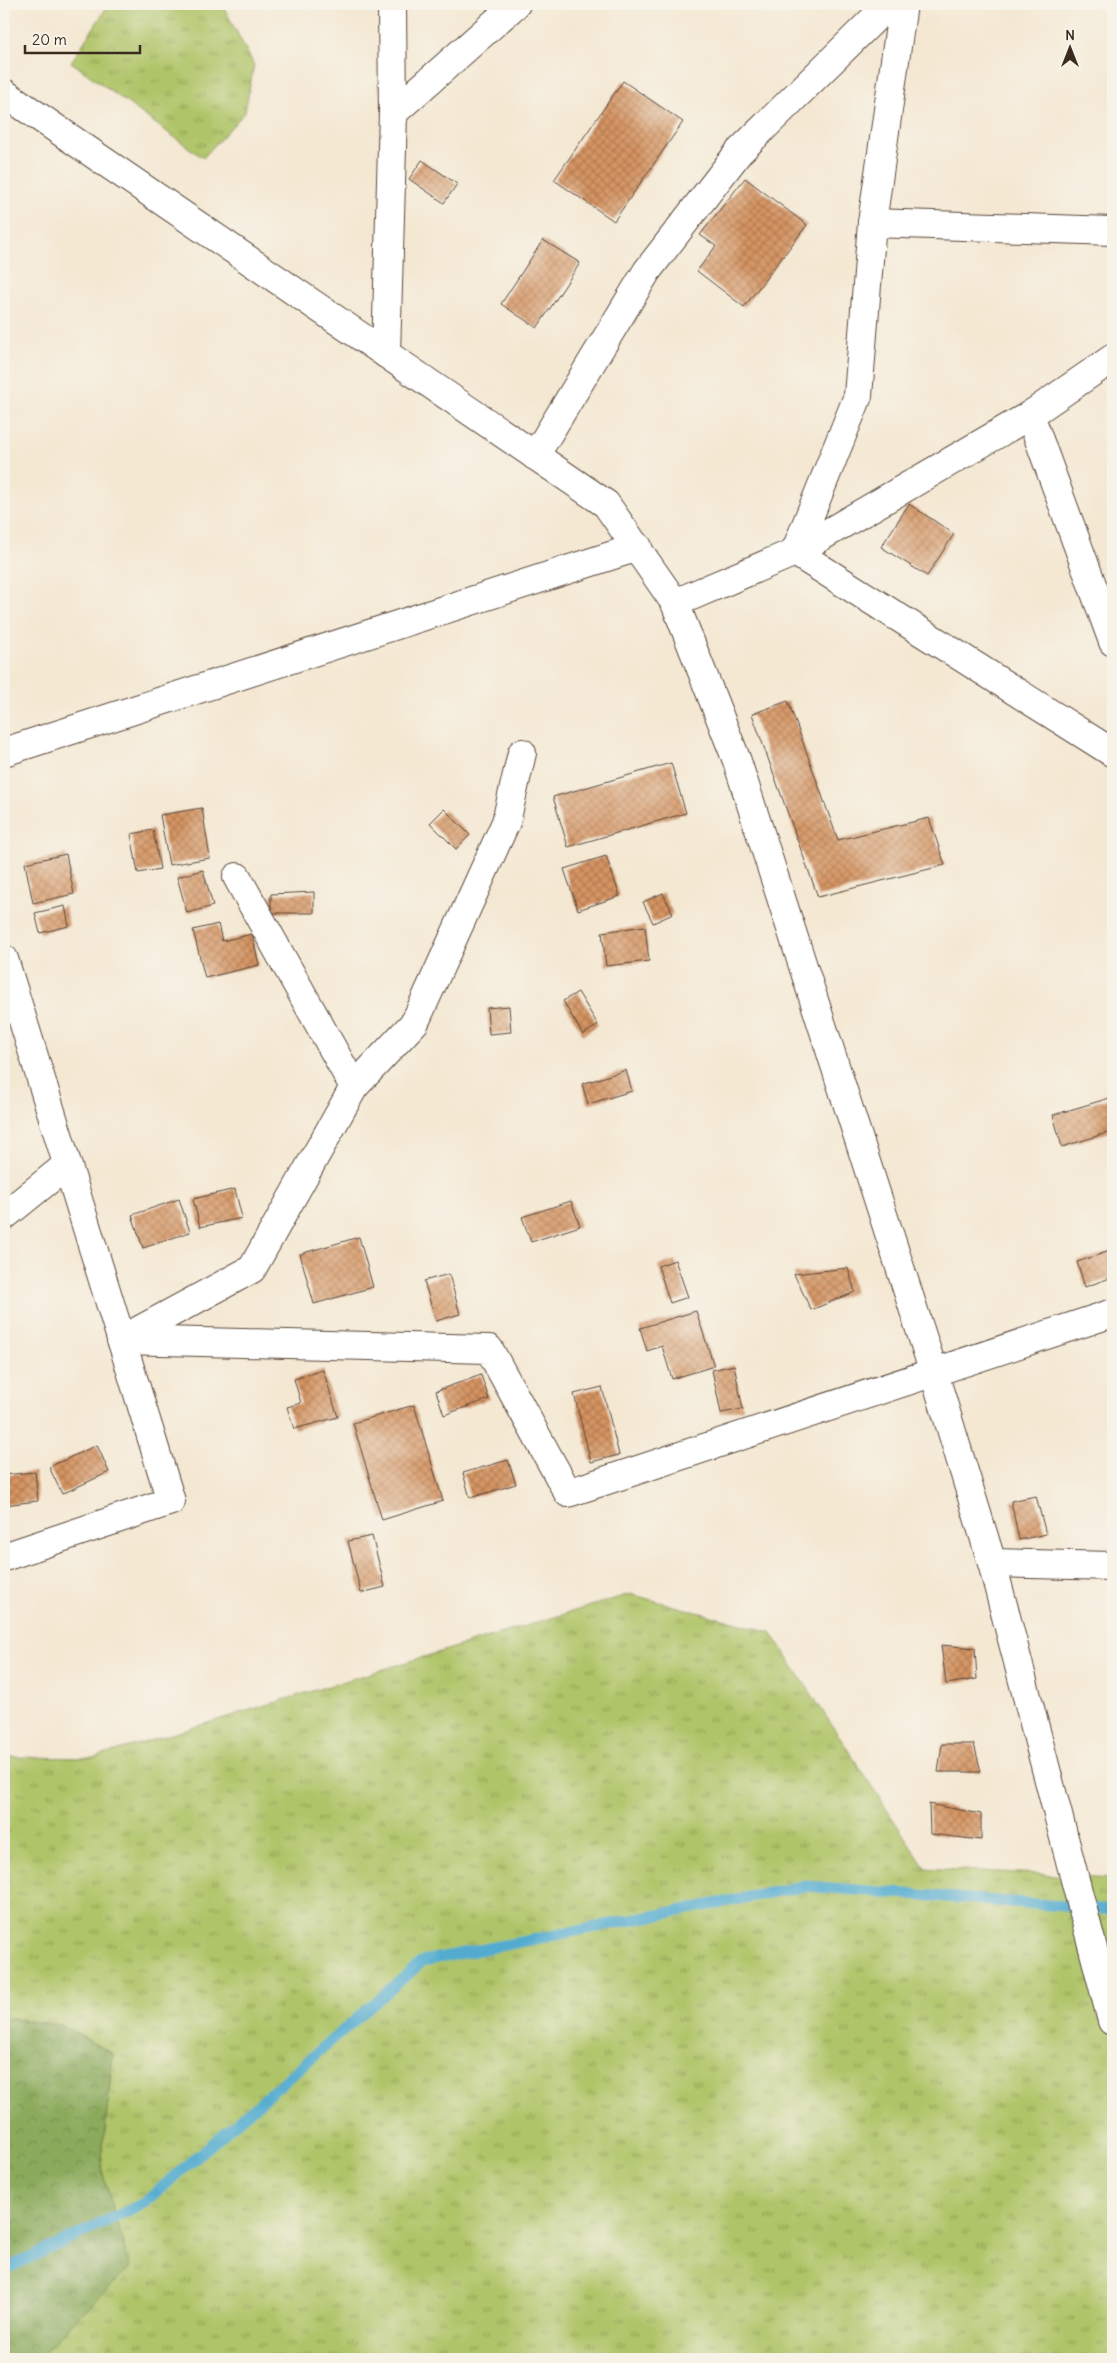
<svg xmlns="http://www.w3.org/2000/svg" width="1117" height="2363" viewBox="0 0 1117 2363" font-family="Delius,sans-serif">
<defs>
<pattern id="grass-tufts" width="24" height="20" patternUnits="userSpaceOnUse" patternTransform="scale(1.25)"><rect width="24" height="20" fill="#afc468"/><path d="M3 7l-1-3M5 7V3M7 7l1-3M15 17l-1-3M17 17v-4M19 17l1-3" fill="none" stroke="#909f55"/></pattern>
<pattern id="forest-crowns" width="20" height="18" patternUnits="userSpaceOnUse" patternTransform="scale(1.25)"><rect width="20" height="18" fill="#8baa5c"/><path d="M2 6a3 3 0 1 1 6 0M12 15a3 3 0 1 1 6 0" fill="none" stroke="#738b4b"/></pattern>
<pattern id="building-cross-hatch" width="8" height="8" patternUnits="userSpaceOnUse" patternTransform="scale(1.25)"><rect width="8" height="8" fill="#d69462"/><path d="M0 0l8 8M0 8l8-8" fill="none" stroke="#af7950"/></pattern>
</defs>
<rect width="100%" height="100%" fill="#f7f3e8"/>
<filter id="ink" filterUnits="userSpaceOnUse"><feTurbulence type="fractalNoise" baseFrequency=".02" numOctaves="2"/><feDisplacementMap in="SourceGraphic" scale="10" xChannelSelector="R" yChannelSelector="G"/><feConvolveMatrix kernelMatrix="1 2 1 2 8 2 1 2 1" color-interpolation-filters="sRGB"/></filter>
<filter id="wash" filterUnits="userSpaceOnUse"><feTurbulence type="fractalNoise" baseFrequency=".0096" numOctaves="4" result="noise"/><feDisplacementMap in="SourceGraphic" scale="20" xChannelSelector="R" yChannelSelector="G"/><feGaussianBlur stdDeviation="1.12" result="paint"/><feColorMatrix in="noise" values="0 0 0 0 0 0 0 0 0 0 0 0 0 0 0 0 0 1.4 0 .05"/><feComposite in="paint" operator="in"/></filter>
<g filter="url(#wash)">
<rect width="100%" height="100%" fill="#f4e8d3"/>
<!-- grass -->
<g fill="url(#grass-tufts)" stroke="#757743">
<path d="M 107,4 L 222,4 L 254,65 L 245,112 L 203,158 L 71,62 L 107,7 Z"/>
<path d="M 630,1594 L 771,1632 L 925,1868 L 1113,1878 L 1113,2359 L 38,2359 L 79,2316 L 130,2268 L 101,2167 L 113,2054 L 61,2025 L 4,2018 L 4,1757 L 93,1758 Z"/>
</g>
<!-- forest -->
<path fill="url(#forest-crowns)" stroke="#636a3d" d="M 4,2018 L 61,2025 L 113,2054 L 101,2167 L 130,2268 L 79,2316 L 38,2359 L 4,2359 Z"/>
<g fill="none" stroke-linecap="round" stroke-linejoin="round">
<!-- stream -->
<path stroke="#53acd0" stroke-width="11" d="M 4,2270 L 144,2203 L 423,1961 L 805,1886 L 1113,1910"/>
</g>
<g id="blocks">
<!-- building -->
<g fill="url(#building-cross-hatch)">
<path d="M 623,81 L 683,122 L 614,221 L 554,180 Z"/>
<path d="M 422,160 L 457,184 L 444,203 L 409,179 Z"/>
<path d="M 745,178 L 807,225 L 744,307 L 697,271 L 716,246 L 700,235 Z"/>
<path d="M 543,240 L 580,263 L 537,328 L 501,304 Z"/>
<path d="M 909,504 L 954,534 L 927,576 L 881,547 Z"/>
<path d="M 788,701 L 838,840 L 929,818 L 945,865 L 818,897 L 752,714 Z"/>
<path d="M 671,763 L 686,813 L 568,847 L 553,797 Z"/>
<path d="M 202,808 L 210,858 L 169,865 L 160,815 Z"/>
<path d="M 444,809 L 470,835 L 456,849 L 430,823 Z"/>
<path d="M 153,830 L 160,869 L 138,873 L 131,834 Z"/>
<path d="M 66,854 L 74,894 L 33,903 L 25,863 Z"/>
<path d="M 606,856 L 620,896 L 578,910 L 564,869 Z"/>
<path d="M 203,870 L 213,906 L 187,913 L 177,877 Z"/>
<path d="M 314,892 L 314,913 L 271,913 L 271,894 Z"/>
<path d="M 663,893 L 673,914 L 653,923 L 643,902 Z"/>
<path d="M 65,906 L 69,926 L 40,933 L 35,913 Z"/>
<path d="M 218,924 L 222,941 L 252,934 L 259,965 L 205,978 L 193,930 Z"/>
<path d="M 645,926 L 649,961 L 606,966 L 602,932 Z"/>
<path d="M 578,992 L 598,1025 L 583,1035 L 563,1001 Z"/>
<path d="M 509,1006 L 511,1032 L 489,1034 L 487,1008 Z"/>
<path d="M 626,1070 L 632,1091 L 588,1104 L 582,1084 Z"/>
<path d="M 1113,1097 L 1113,1131 L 1062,1147 L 1053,1115 Z"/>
<path d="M 235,1189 L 242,1218 L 200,1227 L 193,1199 Z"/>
<path d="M 179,1199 L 190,1232 L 143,1248 L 132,1215 Z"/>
<path d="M 571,1201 L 580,1226 L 531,1242 L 522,1217 Z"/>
<path d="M 359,1237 L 373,1287 L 314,1304 L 300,1254 Z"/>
<path d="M 1113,1250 L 1113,1277 L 1085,1287 L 1077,1262 Z"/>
<path d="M 675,1260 L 688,1297 L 670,1303 L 658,1266 Z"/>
<path d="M 848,1268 L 855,1292 L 811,1310 L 794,1274 Z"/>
<path d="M 449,1274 L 460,1314 L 436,1321 L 424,1281 Z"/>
<path d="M 696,1311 L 714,1366 L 672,1379 L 662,1346 L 647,1351 L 640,1328 Z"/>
<path d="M 734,1365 L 743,1409 L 721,1413 L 712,1370 Z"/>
<path d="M 323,1370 L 338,1417 L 294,1429 L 287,1407 L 301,1403 L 294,1379 Z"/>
<path d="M 481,1375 L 489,1399 L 444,1415 L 436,1391 Z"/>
<path d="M 602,1387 L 619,1455 L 591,1462 L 574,1394 Z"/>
<path d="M 414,1405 L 443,1501 L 382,1520 L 353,1423 Z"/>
<path d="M 97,1445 L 109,1472 L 62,1494 L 49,1467 Z"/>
<path d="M 508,1460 L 516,1484 L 470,1498 L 463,1473 Z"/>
<path d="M 35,1472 L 38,1501 L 4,1505 L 4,1475 Z"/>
<path d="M 1036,1496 L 1046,1534 L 1019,1540 L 1011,1501 Z"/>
<path d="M 372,1536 L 385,1587 L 361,1593 L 348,1541 Z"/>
<path d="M 941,1645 L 975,1648 L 977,1679 L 946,1684 Z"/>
<path d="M 942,1744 L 974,1744 L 981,1772 L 938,1772 Z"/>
<path d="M 929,1804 L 981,1814 L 981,1840 L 930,1834 Z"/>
</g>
</g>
</g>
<g filter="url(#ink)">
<use href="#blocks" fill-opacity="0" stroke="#574639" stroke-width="1"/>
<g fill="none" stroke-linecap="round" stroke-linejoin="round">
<defs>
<g id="minor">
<path d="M 903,4 L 872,223 L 858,396 L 795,552 L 1113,753"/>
<path d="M 4,93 L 606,504 L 675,603 L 737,761 L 934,1373 L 992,1563 L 1112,2021"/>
<path d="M 393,113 L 516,4"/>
<path d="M 872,223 L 1113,231"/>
<path d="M 386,354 L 393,113 L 392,4"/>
<path d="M 1030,415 L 1113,642"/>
<path d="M 535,456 L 647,271 L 739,152 L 889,4"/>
<path d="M 675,603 L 795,552 L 1030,415 L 1113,358"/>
<path d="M 4,752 L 638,547"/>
<path d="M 237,877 L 354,1087"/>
<path d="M 4,959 L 171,1501 L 4,1557"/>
<path d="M 4,1216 L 67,1165"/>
<path d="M 123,1339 L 252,1269 L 354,1087 L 415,1022 L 506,822 L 522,753"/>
<path d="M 121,1340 L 489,1349 L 568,1493 L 1113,1313"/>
<path d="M 992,1563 L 1113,1566"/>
</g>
</defs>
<!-- minor casing -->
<use href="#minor" stroke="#574639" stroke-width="30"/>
<!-- minor -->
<use href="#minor" stroke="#fff" stroke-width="28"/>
</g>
</g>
<!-- margin -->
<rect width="1117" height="2363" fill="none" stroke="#f7f3e8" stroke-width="20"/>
<!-- north arrow -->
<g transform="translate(1070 48)" stroke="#f7f3e8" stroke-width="4" paint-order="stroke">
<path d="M0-4L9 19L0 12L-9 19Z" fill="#3b2a1e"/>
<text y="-8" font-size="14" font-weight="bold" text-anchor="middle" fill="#3b2a1e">N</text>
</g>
<!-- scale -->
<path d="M25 45v8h115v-8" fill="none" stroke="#3b2a1e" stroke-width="2.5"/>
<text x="32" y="45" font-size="15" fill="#3b2a1e" stroke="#f7f3e8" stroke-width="4" paint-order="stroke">20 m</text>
</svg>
